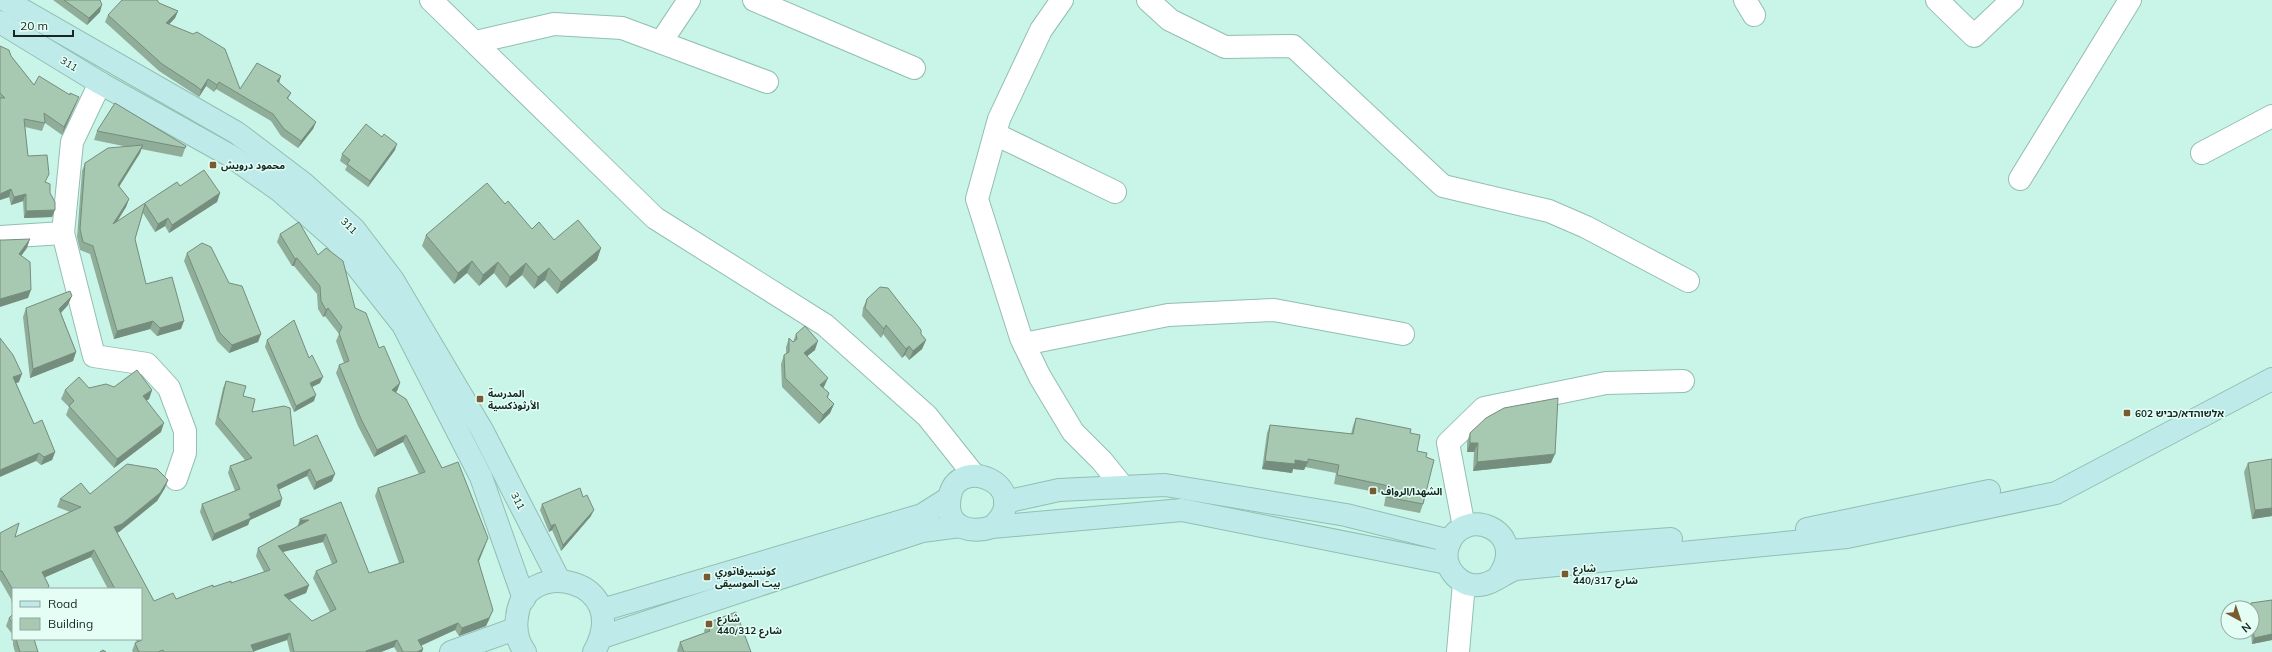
<svg xmlns="http://www.w3.org/2000/svg" width="2272" height="652" viewBox="0 0 2272 652" font-family="Mulish,'Noto Sans Arabic','Noto Sans Hebrew',sans-serif">
<rect width="100%" height="100%" fill="#c9f5e8"/>
<g fill="none" stroke-linecap="round" stroke-linejoin="round">
<defs>
<g id="street">
<path d="M 431,0 L 655,218 L 825,325 L 927,416 L 974,475"/>
<path d="M 754,0 L 914,68"/>
<path d="M 1062,0 L 1041,30 L 999,119 L 977,199 L 1021,338 L 1040,377 L 1073,432 L 1102,461 L 1123,487"/>
<path d="M 1148,0 L 1170,20 L 1225,47 L 1293,46 L 1443,186 L 1549,211 L 1586,227 L 1688,281"/>
<path d="M 1745,0 L 1754,15"/>
<path d="M 1937,0 L 1974,36 L 2012,0"/>
<path d="M 476,42 L 554,24 L 622,28 L 767,82"/>
<path d="M 661,42 L 689,0"/>
<path d="M 995,134 L 1115,192"/>
<path d="M 2202,153 L 2272,116"/>
<path d="M 2020,179 L 2130,0"/>
<path d="M 63,233 L 94,356 L 147,364 L 169,388 L 185,431 L 185,453 L 176,479"/>
<path d="M 0,237 L 63,233 L 72,142 L 100,83"/>
<path d="M 1024,344 L 1168,315 L 1274,310 L 1403,334"/>
<path d="M 1464,527 L 1448,443 L 1484,408 L 1606,383 L 1683,381"/>
<path d="M 1458,652 L 1464,583"/>
</g>
<g id="secondary">
<path d="M 5,0 L 237,133 L 303,183 L 354,229 L 393,280 L 482,430 L 559,580"/>
<path d="M 0,22 L 100,83 L 229,155 L 280,191 L 336,240 L 403,325 L 481,477 L 524,599"/>
<path d="M 1005,502 L 1059,490 L 1165,485 L 1346,515 L 1450,541"/>
<path d="M 992,527 C 1039,485 949,448 949,505 C 949,530 973,533 992,527 L 1182,510 L 1447,563"/>
<path d="M 1807,529 L 1989,491"/>
<path d="M 1508,551 L 1671,539"/>
<path d="M 1499,576 C 1530,530 1462,503 1448,546 C 1441,568 1462,591 1485,584 C 1494,582 1505,573 1515,569 L 1847,537 L 2056,493 L 2272,379"/>
<path d="M 602,610 L 922,515 L 949,498"/>
<path d="M 602,637 L 922,531 L 960,526"/>
<path d="M 451,652 L 515,629"/>
<path d="M 525,652 C 517,641 515,630 517,617 C 523,555 635,578 594,652"/>
</g>
</defs>
<!-- street casing -->
<use href="#street" stroke="#93beb2" stroke-width="24"/>
<!-- secondary casing -->
<use href="#secondary" stroke="#93beb2" stroke-width="24"/>
<!-- street -->
<use href="#street" stroke="#fff" stroke-width="22"/>
<!-- secondary -->
<use href="#secondary" stroke="#bfeaea" stroke-width="22"/>
</g>
<!-- wall -->
<g fill="#90ad99" fill-rule="evenodd">
<path d="M 53,0 L 100,0 L 100,12 L 87,25 Z"/>
<path d="M 159,3 L 178,11 L 175,18 L 169,24 L 240,89 L 279,83 L 291,93 L 288,99 L 316,122 L 313,129 L 298,148 L 281,136 L 271,121 L 216,89 L 214,92 L 206,86 L 199,97 L 159,71 L 105,22 L 108,15 Z"/>
<path d="M 0,46 L 11,56 L 34,85 L 76,104 L 62,135 L 45,123 L 42,131 L 25,127 L 28,156 L 46,182 L 52,217 L 24,218 L 23,201 L 11,205 L 9,197 L 0,200 Z"/>
<path d="M 97,131 L 186,146 L 182,157 L 141,149 L 140,153 L 119,187 L 129,199 L 126,207 L 117,222 L 177,182 L 180,186 L 220,193 L 217,202 L 169,233 L 165,226 L 155,232 L 143,213 L 135,239 L 146,284 L 181,329 L 157,336 L 150,329 L 114,339 L 90,254 L 80,250 L 77,237 L 82,171 L 85,163 L 128,147 L 94,140 Z"/>
<path d="M 382,137 L 395,150 L 368,187 L 345,170 L 347,166 L 340,161 L 342,154 Z"/>
<path d="M 505,204 L 532,229 L 554,240 L 601,248 L 597,260 L 557,294 L 545,280 L 534,289 L 522,275 L 506,288 L 494,273 L 479,286 L 467,273 L 454,284 L 422,246 L 426,235 Z"/>
<path d="M 280,234 L 318,255 L 355,308 L 400,383 L 397,391 L 396,392 L 442,468 L 485,546 L 479,561 L 490,618 L 486,626 L 459,636 L 455,630 L 421,646 L 423,649 L 422,652 L 397,652 L 394,647 L 381,652 L 290,652 L 287,640 L 254,651 L 254,652 L 133,652 L 132,651 L 135,643 L 137,642 L 135,639 L 141,639 L 141,589 L 108,589 L 91,557 L 45,577 L 49,586 L 48,589 L 13,589 L 13,608 L 11,599 L 0,580 L 0,533 L 15,537 L 70,512 L 57,507 L 60,499 L 90,494 L 165,488 L 157,501 L 119,532 L 117,532 L 154,601 L 176,599 L 213,587 L 231,583 L 264,572 L 256,556 L 258,548 L 297,527 L 300,519 L 341,502 L 369,573 L 399,563 L 375,496 L 378,488 L 419,474 L 403,442 L 374,457 L 358,426 L 336,373 L 339,365 L 344,363 L 336,341 L 339,334 L 325,316 L 323,317 L 318,309 L 317,294 L 294,266 L 292,266 L 277,242 ZM 323,542 L 332,564 L 316,571 L 313,578 L 330,612 L 312,621 L 289,600 L 306,593 L 309,585 L 282,552 Z"/>
<path d="M 187,253 L 229,283 L 261,334 L 258,342 L 229,353 L 217,341 L 184,261 Z"/>
<path d="M 867,299 L 921,334 L 926,340 L 922,349 L 909,360 L 905,355 L 902,358 L 883,334 L 881,338 L 862,316 L 863,308 Z"/>
<path d="M 68,305 L 61,313 L 76,352 L 73,361 L 30,378 L 23,317 L 26,308 Z"/>
<path d="M 796,334 L 815,350 L 807,356 L 824,387 L 823,388 L 829,393 L 828,398 L 834,404 L 830,413 L 819,424 L 782,387 L 781,364 L 784,355 L 786,354 L 786,347 L 789,338 L 793,342 Z"/>
<path d="M 0,338 L 19,382 L 16,383 L 34,424 L 55,452 L 52,460 L 41,465 L 36,461 Z"/>
<path d="M 267,340 L 309,358 L 320,383 L 312,387 L 314,401 L 294,412 L 265,347 Z"/>
<path d="M 226,381 L 243,396 L 252,412 L 294,446 L 332,481 L 314,490 L 307,476 L 279,489 L 280,506 L 250,520 L 248,525 L 212,541 L 200,512 L 202,504 L 235,491 L 228,473 L 230,466 L 245,460 L 215,424 L 223,388 Z"/>
<path d="M 114,387 L 152,390 L 149,399 L 146,401 L 161,432 L 114,468 L 66,415 L 69,407 L 61,399 L 65,390 L 89,388 Z"/>
<path d="M 1356,418 L 1410,433 L 1417,451 L 1426,457 L 1423,504 L 1420,513 L 1384,506 L 1386,494 L 1334,484 L 1336,473 L 1305,467 L 1304,470 L 1293,469 L 1292,473 L 1262,469 L 1267,433 L 1270,425 L 1351,434 L 1353,426 Z"/>
<path d="M 1470,433 L 1551,463 L 1473,471 L 1474,452 L 1467,452 L 1467,442 Z"/>
<path d="M 2248,463 L 2272,516 L 2252,519 L 2244,472 Z"/>
<path d="M 542,504 L 591,516 L 561,551 L 552,530 L 549,532 L 540,510 Z"/>
<path d="M 2272,600 L 2272,640 L 2252,644 L 2251,632 L 2252,632 L 2252,608 L 2249,608 L 2251,603 Z"/>
<path d="M 13,614 L 13,639 L 37,639 L 34,640 L 38,652 L 15,652 L 13,645 L 13,635 L 6,626 L 9,618 Z"/>
<path d="M 707,623 L 751,652 L 678,652 L 677,651 L 680,642 L 705,633 L 704,631 Z"/>
</g>
<!-- shaded-wall -->
<g fill="#758d7d">
<path d="M 102,5 L 100,12 L 87,25 L 89,18 Z"/>
<path d="M 178,11 L 175,18 L 164,30 L 166,23 Z"/>
<path d="M 281,76 L 279,83 L 277,81 Z"/>
<path d="M 208,79 L 206,86 L 199,97 L 201,90 Z"/>
<path d="M 219,82 L 216,89 L 214,92 L 217,85 Z"/>
<path d="M 79,97 L 76,104 L 62,135 L 64,127 Z"/>
<path d="M 316,122 L 313,129 L 298,148 L 301,141 Z"/>
<path d="M 397,144 L 395,150 L 368,187 L 370,181 Z"/>
<path d="M 143,145 L 140,153 L 115,193 L 118,185 Z"/>
<path d="M 11,189 L 9,197 L 0,200 L 0,194 Z"/>
<path d="M 220,193 L 217,202 L 169,233 L 172,225 Z"/>
<path d="M 26,194 L 23,201 L 11,205 L 14,197 Z"/>
<path d="M 129,199 L 126,207 L 110,232 L 113,224 Z"/>
<path d="M 55,210 L 52,217 L 24,218 L 26,211 Z"/>
<path d="M 168,218 L 165,226 L 155,232 L 158,224 Z"/>
<path d="M 30,239 L 27,248 L 16,263 L 19,254 Z"/>
<path d="M 601,248 L 597,260 L 557,294 L 561,282 Z"/>
<path d="M 297,258 L 294,266 L 292,266 L 295,259 Z"/>
<path d="M 472,261 L 467,273 L 454,284 L 458,273 Z"/>
<path d="M 498,262 L 494,273 L 479,286 L 483,275 Z"/>
<path d="M 526,263 L 522,275 L 506,288 L 510,277 Z"/>
<path d="M 549,268 L 545,280 L 534,289 L 538,277 Z"/>
<path d="M 31,290 L 28,298 L 0,307 L 0,299 Z"/>
<path d="M 72,296 L 68,305 L 56,318 L 59,309 Z"/>
<path d="M 328,308 L 325,316 L 323,317 L 326,310 Z"/>
<path d="M 153,321 L 150,329 L 114,339 L 117,331 Z"/>
<path d="M 184,321 L 181,329 L 157,336 L 160,328 Z"/>
<path d="M 886,325 L 883,334 L 881,338 L 884,329 Z"/>
<path d="M 261,334 L 258,342 L 229,353 L 232,345 Z"/>
<path d="M 926,340 L 922,349 L 909,360 L 913,351 Z"/>
<path d="M 818,341 L 815,350 L 800,362 L 804,353 Z"/>
<path d="M 909,346 L 905,355 L 902,358 L 906,349 Z"/>
<path d="M 76,352 L 73,361 L 30,378 L 33,369 Z"/>
<path d="M 22,374 L 19,382 L 10,385 L 13,377 Z"/>
<path d="M 323,377 L 320,383 L 308,389 L 310,383 Z"/>
<path d="M 828,378 L 824,387 L 817,394 L 820,385 Z"/>
<path d="M 400,383 L 397,391 L 389,397 L 392,390 Z"/>
<path d="M 152,390 L 149,399 L 140,405 L 143,396 Z"/>
<path d="M 316,395 L 314,401 L 294,412 L 296,406 Z"/>
<path d="M 834,404 L 830,413 L 819,424 L 823,415 Z"/>
<path d="M 164,423 L 161,432 L 114,468 L 117,459 Z"/>
<path d="M 406,435 L 403,442 L 374,457 L 377,450 Z"/>
<path d="M 1470,443 L 1478,443 L 1474,452 L 1467,452 Z"/>
<path d="M 55,452 L 52,460 L 41,465 L 44,457 Z"/>
<path d="M 39,453 L 36,461 L 0,477 L 0,470 Z"/>
<path d="M 1555,454 L 1551,463 L 1473,471 L 1477,462 Z"/>
<path d="M 1295,460 L 1308,462 L 1304,470 L 1293,469 L 1292,473 L 1262,469 L 1265,461 Z"/>
<path d="M 310,469 L 307,476 L 274,492 L 277,485 Z"/>
<path d="M 335,474 L 332,481 L 314,490 L 316,482 Z"/>
<path d="M 168,480 L 165,488 L 157,501 L 119,532 L 112,535 L 114,527 Z"/>
<path d="M 282,499 L 280,506 L 250,520 L 248,525 L 212,541 L 214,534 L 249,514 Z"/>
<path d="M 2272,508 L 2272,516 L 2252,519 L 2255,510 Z"/>
<path d="M 594,510 L 591,516 L 561,551 L 563,545 Z"/>
<path d="M 300,520 L 309,520 L 298,528 Z"/>
<path d="M 555,524 L 552,530 L 549,532 L 551,526 Z"/>
<path d="M 326,534 L 323,542 L 275,554 L 278,546 Z"/>
<path d="M 488,538 L 485,546 L 476,568 L 478,560 Z"/>
<path d="M 94,550 L 91,557 L 39,580 L 42,572 Z"/>
<path d="M 309,585 L 306,593 L 281,603 L 284,595 Z"/>
<path d="M 493,610 L 486,626 L 459,636 L 462,628 Z"/>
<path d="M 458,623 L 455,630 L 415,648 L 418,640 Z"/>
<path d="M 290,633 L 287,640 L 252,652 L 251,645 Z"/>
<path d="M 2272,634 L 2272,640 L 2252,644 L 2254,638 Z"/>
<path d="M 397,640 L 394,647 L 381,652 L 365,652 L 366,651 Z"/>
<path d="M 423,649 L 422,652 L 417,652 Z"/>
</g>
<!-- building -->
<g fill="#a7c9b2" stroke="#758d7d" fill-rule="evenodd">
<path d="M 64,0 L 100,0 L 102,5 L 89,18 Z"/>
<path d="M 122,0 L 157,0 L 159,3 L 178,11 L 166,23 L 193,34 L 197,32 L 225,49 L 240,89 L 257,63 L 281,76 L 277,81 L 291,93 L 287,98 L 316,122 L 301,141 L 284,129 L 273,114 L 219,82 L 217,85 L 208,79 L 201,90 L 196,86 L 162,64 L 108,15 Z"/>
<path d="M 0,46 L 9,50 L 11,56 L 34,85 L 39,76 L 70,95 L 70,93 L 79,97 L 64,127 L 44,113 L 45,123 L 24,119 L 28,156 L 47,155 L 49,174 L 45,182 L 50,184 L 50,193 L 55,202 L 55,210 L 26,211 L 26,194 L 14,197 L 11,189 L 0,194 L 0,98 L 5,98 L 0,93 Z"/>
<path d="M 115,103 L 186,146 L 185,148 L 97,131 Z"/>
<path d="M 366,124 L 382,137 L 384,134 L 397,144 L 370,181 L 347,164 L 350,160 L 342,154 Z"/>
<path d="M 143,145 L 118,185 L 129,199 L 113,224 L 177,182 L 180,186 L 204,170 L 220,193 L 172,225 L 168,218 L 158,224 L 145,204 L 135,239 L 146,284 L 172,277 L 184,321 L 160,328 L 153,321 L 117,331 L 93,246 L 83,242 L 80,229 L 85,163 L 108,148 Z"/>
<path d="M 487,183 L 505,204 L 508,201 L 532,229 L 539,222 L 554,240 L 578,220 L 601,248 L 561,282 L 549,268 L 538,277 L 526,263 L 510,277 L 498,262 L 483,275 L 472,261 L 458,273 L 426,235 Z"/>
<path d="M 299,222 L 318,255 L 326,248 L 343,261 L 355,308 L 366,313 L 379,348 L 384,346 L 400,383 L 392,390 L 406,399 L 442,468 L 458,462 L 488,538 L 478,560 L 493,610 L 489,618 L 462,628 L 458,623 L 418,640 L 423,649 L 417,652 L 403,652 L 397,640 L 366,651 L 366,652 L 294,652 L 290,633 L 251,645 L 254,652 L 164,652 L 163,650 L 158,652 L 139,652 L 135,643 L 142,640 L 141,638 L 141,589 L 115,589 L 94,550 L 42,572 L 49,586 L 47,589 L 13,589 L 13,590 L 2,571 L 0,571 L 0,533 L 19,523 L 15,537 L 81,507 L 60,499 L 81,483 L 90,494 L 127,464 L 157,469 L 168,480 L 160,493 L 122,524 L 114,527 L 154,601 L 173,593 L 176,599 L 213,585 L 213,587 L 231,581 L 231,583 L 270,570 L 258,548 L 309,520 L 300,520 L 300,519 L 341,502 L 369,573 L 404,562 L 378,488 L 425,472 L 406,435 L 377,450 L 361,419 L 339,365 L 349,361 L 339,333 L 342,327 L 328,308 L 326,310 L 321,301 L 320,286 L 297,258 L 295,259 L 280,234 ZM 326,534 L 337,562 L 316,571 L 336,609 L 312,621 L 284,595 L 309,585 L 278,546 Z"/>
<path d="M 30,239 L 19,254 L 30,262 L 31,290 L 0,299 L 0,240 L 4,240 Z"/>
<path d="M 202,243 L 211,247 L 229,283 L 242,286 L 261,334 L 232,345 L 220,333 L 187,253 Z"/>
<path d="M 880,287 L 888,288 L 921,330 L 921,334 L 926,340 L 913,351 L 909,346 L 906,349 L 886,325 L 884,329 L 865,308 L 867,299 Z"/>
<path d="M 70,291 L 72,296 L 59,309 L 76,352 L 33,369 L 26,308 Z"/>
<path d="M 294,320 L 309,358 L 312,355 L 323,377 L 310,383 L 316,395 L 296,406 L 267,340 Z"/>
<path d="M 805,326 L 818,341 L 804,353 L 828,378 L 820,385 L 829,393 L 827,397 L 834,404 L 823,415 L 785,378 L 784,355 L 789,352 L 789,338 L 793,342 L 797,339 L 796,334 Z"/>
<path d="M 0,338 L 13,355 L 22,374 L 13,377 L 34,424 L 42,420 L 55,452 L 44,457 L 39,453 L 0,470 Z"/>
<path d="M 137,370 L 152,390 L 143,396 L 164,423 L 117,459 L 69,406 L 74,401 L 65,390 L 79,377 L 89,388 L 106,384 L 114,387 Z"/>
<path d="M 226,381 L 246,386 L 243,396 L 255,399 L 252,412 L 284,406 L 290,408 L 294,446 L 317,435 L 335,474 L 316,482 L 310,469 L 277,485 L 282,499 L 249,514 L 251,518 L 214,534 L 202,504 L 240,489 L 230,466 L 252,458 L 218,417 Z"/>
<path d="M 1558,398 L 1555,454 L 1477,462 L 1478,443 L 1470,443 L 1470,433 L 1486,418 L 1504,408 Z"/>
<path d="M 1356,418 L 1411,429 L 1410,433 L 1420,435 L 1417,451 L 1427,453 L 1426,457 L 1434,460 L 1423,504 L 1387,497 L 1389,486 L 1337,475 L 1339,465 L 1308,459 L 1308,462 L 1295,460 L 1295,464 L 1265,461 L 1270,425 L 1353,434 Z"/>
<path d="M 2272,459 L 2272,508 L 2255,510 L 2248,463 Z"/>
<path d="M 580,488 L 583,497 L 587,495 L 594,510 L 563,545 L 555,524 L 551,526 L 542,504 Z"/>
<path d="M 2272,600 L 2272,634 L 2254,638 L 2252,608 L 2251,608 L 2251,603 Z"/>
<path d="M 736,612 L 751,652 L 684,652 L 680,642 L 710,631 L 707,623 Z"/>
<path d="M 13,614 L 13,624 L 9,618 Z"/>
<path d="M 16,639 L 34,639 L 38,652 L 20,652 Z"/>
<path d="M 103,650 L 106,652 L 100,652 Z"/>
</g>
<!-- markers -->
<g fill="#785b2e" stroke="#e4fef6" stroke-width="1.5">
<rect x="209" y="161" width="8" height="8" rx="2"/>
<rect x="476" y="395" width="8" height="8" rx="2"/>
<rect x="2123" y="409" width="8" height="8" rx="2"/>
<rect x="1369" y="487" width="8" height="8" rx="2"/>
<rect x="1561" y="570" width="8" height="8" rx="2"/>
<rect x="703" y="573" width="8" height="8" rx="2"/>
<rect x="705" y="620" width="8" height="8" rx="2"/>
</g>
<g text-anchor="middle" dominant-baseline="central" stroke-width="3" stroke-linejoin="round" paint-order="stroke">
<!-- street labels -->
<g font-size="10" fill="#162722" stroke="#e4fef6">
<text transform="translate(69 64) rotate(31)">311</text>
<text transform="translate(349 226) rotate(45)">311</text>
<text transform="translate(518 501) rotate(63)">311</text>
</g>
<!-- poi labels -->
<g font-size="10" font-weight="bold" fill="#162722" stroke="#e4fef6" text-anchor="start">
<text x="221" y="165">محمود درويش</text>
<text x="488" y="393">المدرسة<tspan x="488" dy="12">الأرثوذكسية</tspan></text>
<text x="2135" y="413">אלשוהדא/כביש 602</text>
<text x="1381" y="491">الشهدا/الرواف</text>
<text x="1573" y="568">شارع<tspan x="1573" dy="12">440/شارع 317</tspan></text>
<text x="715" y="571">كونسيرفاتوري<tspan x="715" dy="12">بيت الموسيقى</tspan></text>
<text x="717" y="618">شارع<tspan x="717" dy="12">440/شارع 312</tspan></text>
</g>
</g>
<!-- legend -->
<rect x="12" y="588" width="130" height="52" fill="#e4fef6" stroke="#92a8a1"/>
<rect x="20" y="601" width="20" height="6" fill="#bfeaea" stroke="#92a8a1"/>
<text x="48" y="608" font-size="12" fill="#162722">Road</text>
<rect x="20" y="618" width="20" height="12" fill="#a7c9b2" stroke="#92a8a1"/>
<text x="48" y="628" font-size="12" fill="#162722">Building</text>
<!-- north arrow -->
<g transform="translate(2240 620) rotate(140)"><circle r="19" fill="#e4fef6" stroke="#92a8a1"/>
<path d="M0-3L7 15L0 10L-7 15Z" fill="#785b2e"/>
<text y="-6" font-size="11" font-weight="bold" text-anchor="middle" fill="#162722">N</text>
</g>
<!-- scale -->
<path d="M14 30v6h59v-6" fill="none" stroke="#162722" stroke-width="2"/>
<text x="20" y="30" font-size="12" fill="#162722" stroke="#e4fef6" stroke-width="3" paint-order="stroke">20 m</text>
</svg>
